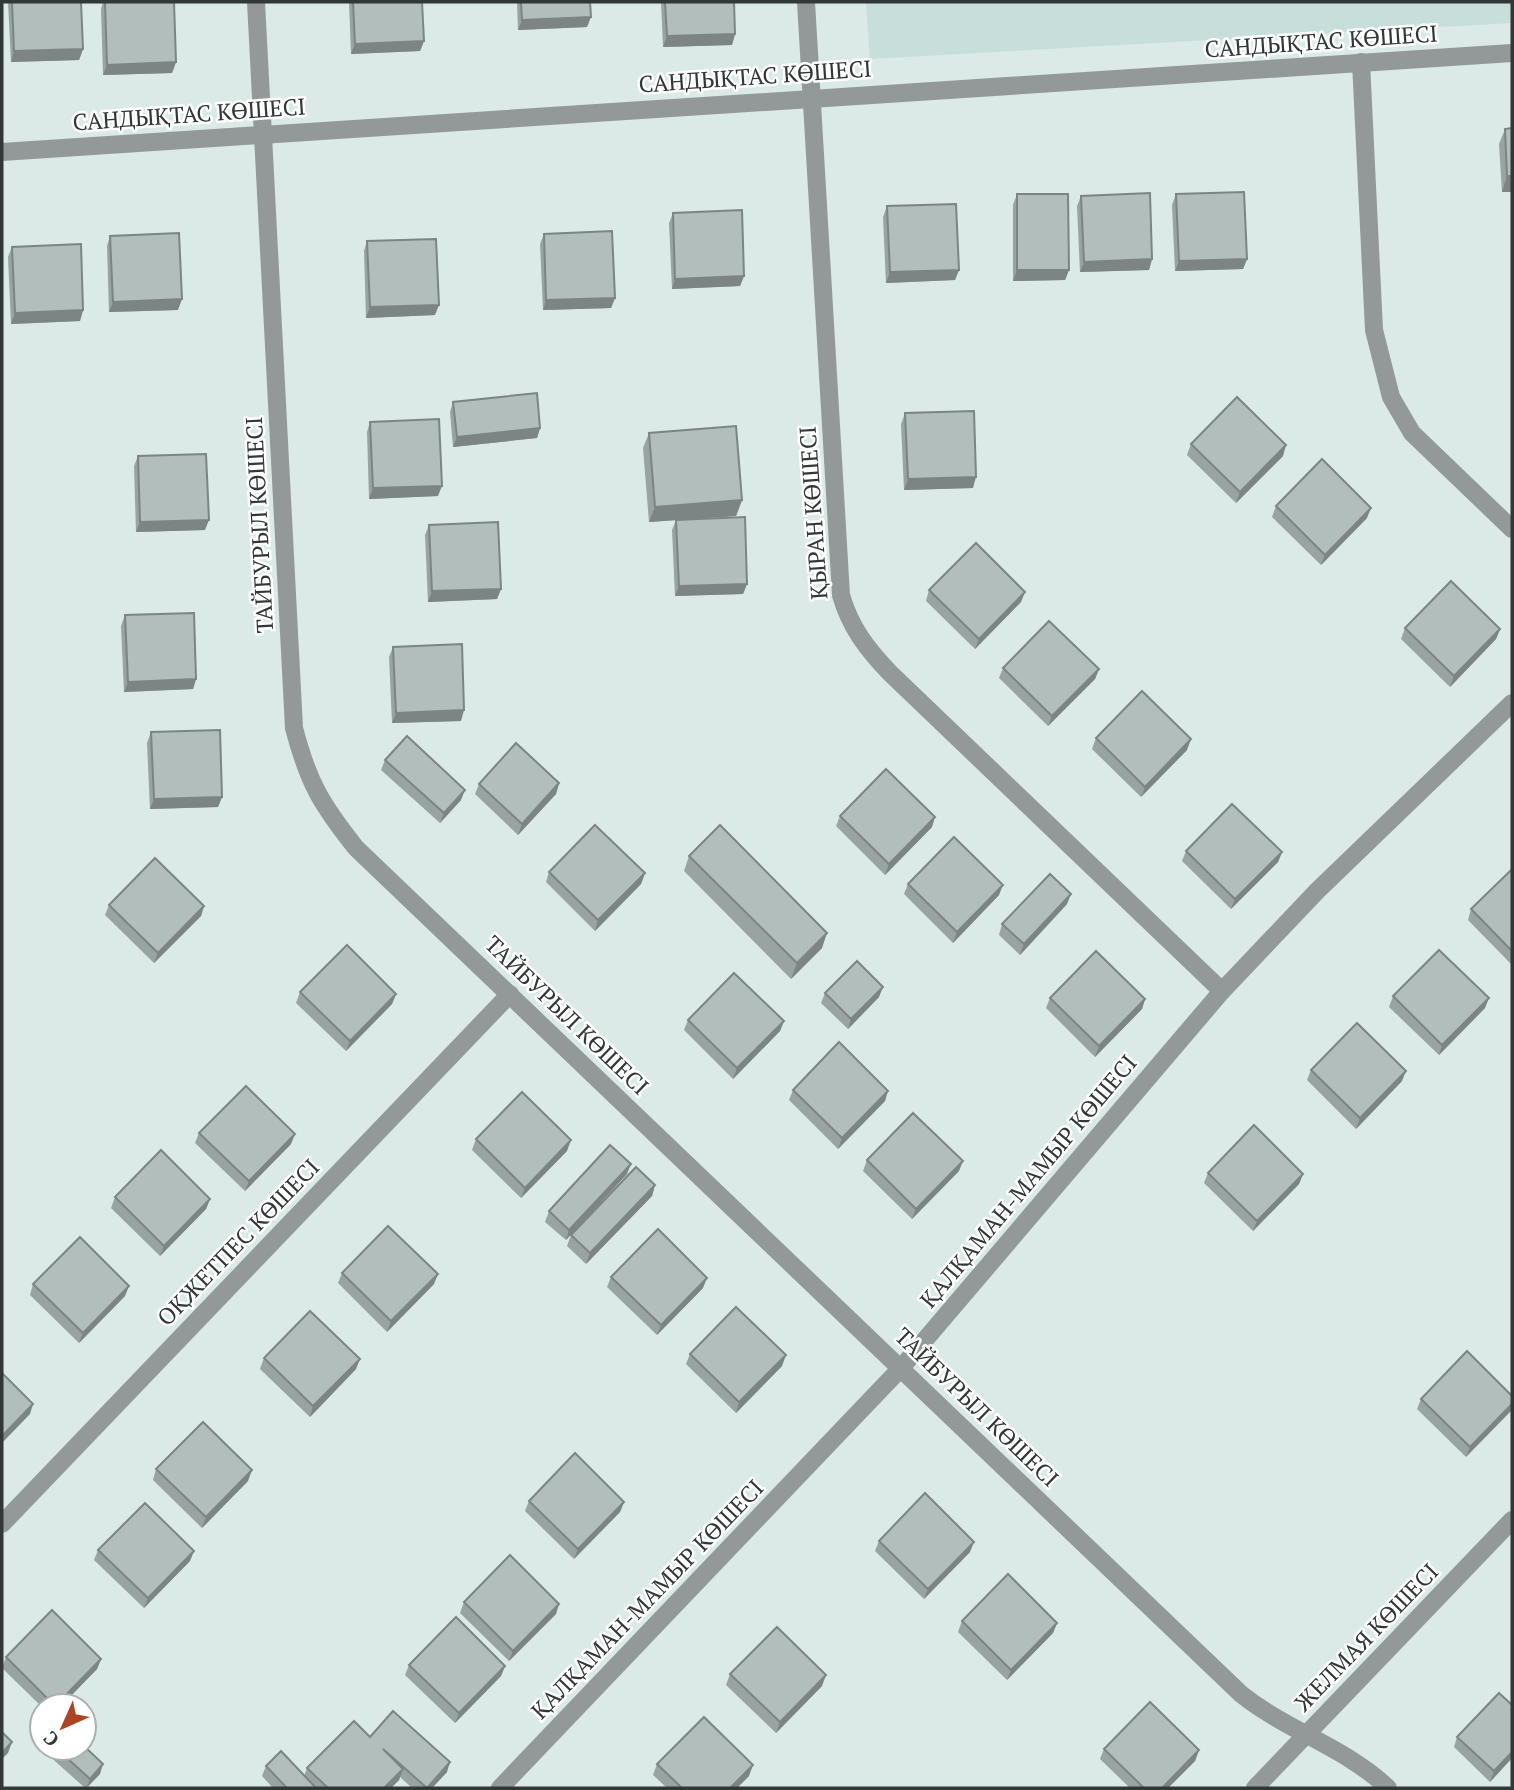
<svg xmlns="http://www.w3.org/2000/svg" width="1514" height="1790" viewBox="0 0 1514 1790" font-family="'PT Serif',serif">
<rect width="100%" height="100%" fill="#dbe9e7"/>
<!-- built -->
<path fill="#c7dedb" d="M 866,2 L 1512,2 L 1512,23 L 870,59 Z"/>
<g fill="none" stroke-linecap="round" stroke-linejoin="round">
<!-- minor -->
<g stroke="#939998" stroke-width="18">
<path d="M 256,2 L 294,728 C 308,782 321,804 356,848 L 1241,1694 C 1287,1731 1345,1747 1388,1788"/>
<path d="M 806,2 L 841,595 C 850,627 867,649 890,673 L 1222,991"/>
<path d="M 1361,62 L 1374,330 L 1391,397 L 1412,433 L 1512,529"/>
<path d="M 2,152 L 1512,53"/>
<path d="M 2,1524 L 510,994"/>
<path d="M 500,1788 L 901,1368 L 1222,991 L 1317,891 L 1512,703"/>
<path d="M 1255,1788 L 1512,1520"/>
</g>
</g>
<!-- wall -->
<g fill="#98a3a2">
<path d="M 8,2 L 81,2 L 83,49 L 79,60 L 11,62 Z"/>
<path d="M 103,2 L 174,2 L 176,62 L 172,73 L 103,75 L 101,9 Z"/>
<path d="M 349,2 L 422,2 L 424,41 L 420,51 L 351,54 Z"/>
<path d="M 517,2 L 590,2 L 587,27 L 518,30 Z"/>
<path d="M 661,2 L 734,2 L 735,34 L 732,45 L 663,47 Z"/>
<path d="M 1512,128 L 1512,192 L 1502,192 L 1499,144 L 1505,129 Z"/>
<path d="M 1017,194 L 1069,270 L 1065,280 L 1013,281 L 1013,205 Z"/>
<path d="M 1176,194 L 1247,259 L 1243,269 L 1175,271 L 1172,205 Z"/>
<path d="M 1081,196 L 1152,259 L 1149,270 L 1080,272 L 1077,206 Z"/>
<path d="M 887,206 L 959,270 L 955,280 L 886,283 L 883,217 Z"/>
<path d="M 673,213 L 744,276 L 740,286 L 672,289 L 669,223 Z"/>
<path d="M 544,234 L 615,298 L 611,308 L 543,310 L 540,244 Z"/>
<path d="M 110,236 L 178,310 L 109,312 L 107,246 Z"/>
<path d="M 367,241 L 435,315 L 366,318 L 364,251 Z"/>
<path d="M 12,247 L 83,310 L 80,321 L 11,324 L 8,257 Z"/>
<path d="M 453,402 L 540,428 L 537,438 L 453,447 L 450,412 Z"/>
<path d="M 905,413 L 973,488 L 904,490 L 901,424 Z"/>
<path d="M 370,422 L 438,496 L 369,499 L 367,432 Z"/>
<path d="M 649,433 L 742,500 L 736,516 L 681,520 L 747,584 L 743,594 L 675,596 L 672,530 L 676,520 L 649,522 L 643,448 Z"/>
<path d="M 1191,444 L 1283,456 L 1236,503 L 1187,455 Z"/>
<path d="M 138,456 L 205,530 L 136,532 L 134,466 Z"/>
<path d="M 1276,506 L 1367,518 L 1321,565 L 1272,517 Z"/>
<path d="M 429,525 L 501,589 L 497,599 L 428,602 L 425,535 Z"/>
<path d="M 929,590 L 1021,602 L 975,649 L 926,601 Z"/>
<path d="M 125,615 L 196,679 L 193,689 L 124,692 L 121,626 Z"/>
<path d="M 1405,628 L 1500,629 L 1496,639 L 1450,687 L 1401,639 Z"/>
<path d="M 393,647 L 461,721 L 392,723 L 389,657 Z"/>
<path d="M 1003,668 L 1099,669 L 1095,679 L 1048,726 L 999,678 Z"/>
<path d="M 151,732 L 222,797 L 218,807 L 150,809 L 147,743 Z"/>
<path d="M 1096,738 L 1187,750 L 1141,797 L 1092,749 Z"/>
<path d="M 385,760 L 461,800 L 440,823 L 381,770 Z"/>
<path d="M 559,783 L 556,794 L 518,835 L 475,794 L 479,784 Z"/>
<path d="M 840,816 L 932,827 L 885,875 L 836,826 Z"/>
<path d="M 1186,851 L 1282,852 L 1278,862 L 1231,909 L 1182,861 Z"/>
<path d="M 689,856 L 822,948 L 791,979 L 684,871 Z"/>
<path d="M 1512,869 L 1512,962 L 1511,964 L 1468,920 L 1471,909 Z"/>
<path d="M 549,872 L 645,873 L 641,884 L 595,931 L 546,882 Z"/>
<path d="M 908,884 L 999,895 L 953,943 L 904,894 Z"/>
<path d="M 1067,904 L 1020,955 L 999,935 L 1002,924 Z"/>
<path d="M 109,905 L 204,906 L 201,916 L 154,963 L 105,915 Z"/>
<path d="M 300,992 L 396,994 L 392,1004 L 346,1051 L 296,1003 Z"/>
<path d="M 825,993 L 879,997 L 848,1029 L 821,1003 Z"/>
<path d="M 1393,996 L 1485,1008 L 1439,1055 L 1389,1007 Z"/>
<path d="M 1050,998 L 1145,999 L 1142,1009 L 1095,1057 L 1046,1008 Z"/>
<path d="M 688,1020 L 784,1021 L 780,1031 L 733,1079 L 684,1030 Z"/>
<path d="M 1311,1070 L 1402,1081 L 1356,1129 L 1307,1080 Z"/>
<path d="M 793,1090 L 885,1101 L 838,1149 L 789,1100 Z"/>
<path d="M 199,1133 L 291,1144 L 245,1191 L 195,1143 Z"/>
<path d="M 476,1139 L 567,1151 L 521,1198 L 472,1150 Z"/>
<path d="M 867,1160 L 959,1171 L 912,1219 L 863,1171 Z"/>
<path d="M 1208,1173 L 1303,1174 L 1299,1184 L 1253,1231 L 1204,1183 Z"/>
<path d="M 627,1174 L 566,1240 L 545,1222 L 549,1211 Z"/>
<path d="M 655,1185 L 652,1196 L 586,1264 L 567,1246 L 571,1235 Z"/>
<path d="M 115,1197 L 210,1199 L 206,1209 L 160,1256 L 111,1208 Z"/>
<path d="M 342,1273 L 434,1284 L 387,1332 L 338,1283 Z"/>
<path d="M 611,1277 L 703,1288 L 657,1335 L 607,1287 Z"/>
<path d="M 33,1284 L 125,1296 L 79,1343 L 30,1295 Z"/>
<path d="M 690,1354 L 782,1366 L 736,1413 L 686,1364 Z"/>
<path d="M 264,1358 L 356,1369 L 310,1417 L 260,1369 Z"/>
<path d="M 1512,1396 L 1466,1457 L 1417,1409 L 1421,1399 Z"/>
<path d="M 156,1469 L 248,1481 L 202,1528 L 153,1480 Z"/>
<path d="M 529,1501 L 624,1502 L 620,1512 L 574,1559 L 525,1511 Z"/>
<path d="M 879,1541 L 970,1552 L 924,1599 L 875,1551 Z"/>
<path d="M 98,1550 L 190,1561 L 144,1608 L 94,1560 Z"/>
<path d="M 464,1602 L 556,1614 L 509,1661 L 460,1613 Z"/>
<path d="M 962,1621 L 1057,1623 L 1053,1633 L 1007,1680 L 958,1632 Z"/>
<path d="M 6,1657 L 101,1659 L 97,1669 L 61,1706 L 42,1706 L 42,1707 L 2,1668 Z"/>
<path d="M 409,1665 L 505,1666 L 501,1676 L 455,1723 L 405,1675 Z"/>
<path d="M 730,1674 L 822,1686 L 776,1733 L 726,1685 Z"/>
<path d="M 42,1731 L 42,1748 L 84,1748 L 100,1774 L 87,1788 L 85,1788 L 36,1744 L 40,1733 Z"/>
<path d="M 370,1737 L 447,1772 L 432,1788 L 412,1788 L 400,1777 L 399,1780 L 391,1788 L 273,1788 L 262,1776 L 266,1766 L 304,1776 L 307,1768 Z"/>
<path d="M 1457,1737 L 1512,1758 L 1490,1782 L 1454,1747 Z"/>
<path d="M 1104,1749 L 1199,1750 L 1195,1761 L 1168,1788 L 1130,1788 L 1100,1759 Z"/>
<path d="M 657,1764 L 749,1776 L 737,1788 L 667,1788 L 653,1775 Z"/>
</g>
<!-- shaded-wall -->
<g fill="#7c8584">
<path d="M 591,17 L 587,27 L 518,30 L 522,20 Z"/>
<path d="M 735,34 L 732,45 L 663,47 L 667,36 Z"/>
<path d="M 424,41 L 420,51 L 351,54 L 355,44 Z"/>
<path d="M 83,49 L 79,60 L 11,62 L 14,51 Z"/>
<path d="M 176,62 L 172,73 L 103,75 L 107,65 Z"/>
<path d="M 1507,176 L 1512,176 L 1512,192 L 1502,192 Z"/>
<path d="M 1152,259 L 1149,270 L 1080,272 L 1084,262 Z"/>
<path d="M 1247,259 L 1243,269 L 1175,271 L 1179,261 Z"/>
<path d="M 959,270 L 955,280 L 886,283 L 890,272 Z"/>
<path d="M 1017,270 L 1069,270 L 1065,280 L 1013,281 Z"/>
<path d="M 744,276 L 740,286 L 672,289 L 675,279 Z"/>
<path d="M 615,298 L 611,308 L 543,310 L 546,300 Z"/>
<path d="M 182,299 L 178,310 L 109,312 L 113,302 Z"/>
<path d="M 439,305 L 435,315 L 366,318 L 370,307 Z"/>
<path d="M 83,310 L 80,321 L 11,324 L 15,313 Z"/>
<path d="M 540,428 L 537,438 L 453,447 L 457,437 Z"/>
<path d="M 1286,445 L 1283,456 L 1236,503 L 1240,492 Z"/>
<path d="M 976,477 L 973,488 L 904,490 L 908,479 Z"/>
<path d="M 442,486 L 438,496 L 369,499 L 373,488 Z"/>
<path d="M 742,500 L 736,516 L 649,522 L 655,507 Z"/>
<path d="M 1371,508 L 1367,518 L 1321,565 L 1325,555 Z"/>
<path d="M 209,520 L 205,530 L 136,532 L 140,522 Z"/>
<path d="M 747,584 L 743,594 L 675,596 L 679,586 Z"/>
<path d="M 501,589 L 497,599 L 428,602 L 432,591 Z"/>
<path d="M 1025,592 L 1021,602 L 975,649 L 979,639 Z"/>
<path d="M 1500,629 L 1496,639 L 1450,687 L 1454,676 Z"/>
<path d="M 1099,669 L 1095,679 L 1048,726 L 1052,716 Z"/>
<path d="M 196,679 L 193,689 L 124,692 L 128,682 Z"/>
<path d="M 464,710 L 461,721 L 392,723 L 396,713 Z"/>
<path d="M 1191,739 L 1187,750 L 1141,797 L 1145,787 Z"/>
<path d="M 559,783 L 556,794 L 518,835 L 522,824 Z"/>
<path d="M 465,790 L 461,800 L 440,823 L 444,813 Z"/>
<path d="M 222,797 L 218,807 L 150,809 L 154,799 Z"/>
<path d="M 935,817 L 932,827 L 885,875 L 889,864 Z"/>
<path d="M 1282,852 L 1278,862 L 1231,909 L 1235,899 Z"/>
<path d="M 645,873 L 641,884 L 595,931 L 598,920 Z"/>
<path d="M 1003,885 L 999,895 L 953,943 L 957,932 Z"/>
<path d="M 1071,894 L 1067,904 L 1020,955 L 1024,944 Z"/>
<path d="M 204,906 L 201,916 L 154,963 L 158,953 Z"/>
<path d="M 827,933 L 822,948 L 791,979 L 797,963 Z"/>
<path d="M 883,987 L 879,997 L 848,1029 L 851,1019 Z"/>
<path d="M 396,994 L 392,1004 L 346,1051 L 350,1041 Z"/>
<path d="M 1489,998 L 1485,1008 L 1439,1055 L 1442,1045 Z"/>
<path d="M 1145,999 L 1142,1009 L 1095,1057 L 1099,1046 Z"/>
<path d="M 784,1021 L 780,1031 L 733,1079 L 737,1068 Z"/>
<path d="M 1406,1071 L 1402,1081 L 1356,1129 L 1360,1118 Z"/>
<path d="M 888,1091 L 885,1101 L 838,1149 L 842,1138 Z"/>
<path d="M 295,1134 L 291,1144 L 245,1191 L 249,1181 Z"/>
<path d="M 571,1140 L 567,1151 L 521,1198 L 525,1188 Z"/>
<path d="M 963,1161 L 959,1171 L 912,1219 L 916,1209 Z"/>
<path d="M 631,1164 L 627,1174 L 566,1240 L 569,1230 Z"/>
<path d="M 1303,1174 L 1299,1184 L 1253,1231 L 1257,1221 Z"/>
<path d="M 655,1185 L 652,1196 L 586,1264 L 590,1253 Z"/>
<path d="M 210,1199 L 206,1209 L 160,1256 L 164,1246 Z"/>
<path d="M 438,1274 L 434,1284 L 387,1332 L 391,1321 Z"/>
<path d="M 707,1278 L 703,1288 L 657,1335 L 661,1325 Z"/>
<path d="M 129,1286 L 125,1296 L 79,1343 L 83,1333 Z"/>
<path d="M 786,1355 L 782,1366 L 736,1413 L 739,1402 Z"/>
<path d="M 360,1359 L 356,1369 L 310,1417 L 313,1406 Z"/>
<path d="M 33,1404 L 30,1414 L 2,1443 L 2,1436 Z"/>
<path d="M 1512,1404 L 1512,1410 L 1466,1457 L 1470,1447 Z"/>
<path d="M 252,1470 L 248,1481 L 202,1528 L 206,1517 Z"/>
<path d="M 624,1502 L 620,1512 L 574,1559 L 578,1549 Z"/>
<path d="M 974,1542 L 970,1552 L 924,1599 L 928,1589 Z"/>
<path d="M 194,1551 L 190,1561 L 144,1608 L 148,1598 Z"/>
<path d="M 559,1604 L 556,1614 L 509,1661 L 513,1651 Z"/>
<path d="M 1057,1623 L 1053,1633 L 1007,1680 L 1011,1670 Z"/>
<path d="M 101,1659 L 97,1669 L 61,1706 L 55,1706 Z"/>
<path d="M 505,1666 L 501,1676 L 455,1723 L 459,1713 Z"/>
<path d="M 826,1675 L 822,1686 L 776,1733 L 780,1722 Z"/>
<path d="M 12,1742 L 8,1753 L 2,1759 L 2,1753 Z"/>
<path d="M 1199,1750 L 1195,1761 L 1168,1788 L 1162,1788 Z"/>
<path d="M 1512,1752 L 1512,1758 L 1490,1782 L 1494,1771 Z"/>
<path d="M 450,1762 L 447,1772 L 432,1788 L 427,1788 Z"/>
<path d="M 103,1764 L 100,1774 L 86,1788 L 90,1779 Z"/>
<path d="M 753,1765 L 749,1776 L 737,1788 L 730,1788 Z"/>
<path d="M 403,1769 L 399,1780 L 391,1788 L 384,1788 Z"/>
</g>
<!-- building -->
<g fill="#b1bebc" stroke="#7c8584" stroke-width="2">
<path d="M 12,2 L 81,2 L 83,49 L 14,51 Z"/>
<path d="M 105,2 L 174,2 L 176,62 L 107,65 Z"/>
<path d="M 353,2 L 422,2 L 424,41 L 355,44 Z"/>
<path d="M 521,2 L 590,2 L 591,17 L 522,20 Z"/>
<path d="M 665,2 L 734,2 L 735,34 L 667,36 Z"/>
<path d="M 1512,128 L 1512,176 L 1507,176 L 1505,129 Z"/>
<path d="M 1244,192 L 1247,259 L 1179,261 L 1176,194 Z"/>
<path d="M 1150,193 L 1152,259 L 1084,262 L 1081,196 Z"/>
<path d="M 1017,194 L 1068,194 L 1069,270 L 1017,270 Z"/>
<path d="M 956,204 L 959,270 L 890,272 L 887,206 Z"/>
<path d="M 742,210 L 744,276 L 675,279 L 673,213 Z"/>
<path d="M 612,231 L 615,298 L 546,300 L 544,234 Z"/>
<path d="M 179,233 L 182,299 L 113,302 L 110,236 Z"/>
<path d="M 436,239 L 439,305 L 370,307 L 367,241 Z"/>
<path d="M 81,244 L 83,310 L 15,313 L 12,247 Z"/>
<path d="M 537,393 L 540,428 L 457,437 L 453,402 Z"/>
<path d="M 1237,397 L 1286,445 L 1240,492 L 1191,444 Z"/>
<path d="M 974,411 L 976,477 L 908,479 L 905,413 Z"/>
<path d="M 439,419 L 442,486 L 373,488 L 370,422 Z"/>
<path d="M 736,426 L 742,500 L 655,507 L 649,433 Z"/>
<path d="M 206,454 L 209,520 L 140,522 L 138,456 Z"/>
<path d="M 1322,459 L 1371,508 L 1325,555 L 1276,506 Z"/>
<path d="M 745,517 L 747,584 L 679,586 L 676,520 Z"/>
<path d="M 498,522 L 501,589 L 432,591 L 429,525 Z"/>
<path d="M 976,543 L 1025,592 L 979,639 L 929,590 Z"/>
<path d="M 1451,581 L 1500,629 L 1454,676 L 1405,628 Z"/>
<path d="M 194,613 L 196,679 L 128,682 L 125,615 Z"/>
<path d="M 1049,621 L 1099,669 L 1052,716 L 1003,668 Z"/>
<path d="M 462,644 L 464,710 L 396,713 L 393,647 Z"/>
<path d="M 1142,691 L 1191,739 L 1145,787 L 1096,738 Z"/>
<path d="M 220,730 L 222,797 L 154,799 L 151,732 Z"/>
<path d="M 407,736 L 465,790 L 444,813 L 385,760 Z"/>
<path d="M 516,743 L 559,783 L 522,824 L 479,784 Z"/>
<path d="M 886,769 L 935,817 L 889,864 L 840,816 Z"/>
<path d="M 1232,804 L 1282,852 L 1235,899 L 1186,851 Z"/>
<path d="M 595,825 L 645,873 L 598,920 L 549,872 Z"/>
<path d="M 720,825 L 827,933 L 797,963 L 689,856 Z"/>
<path d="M 954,837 L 1003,885 L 957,932 L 908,884 Z"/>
<path d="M 155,858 L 204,906 L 158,953 L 109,905 Z"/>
<path d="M 1512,869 L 1512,951 L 1471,909 Z"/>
<path d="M 1050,874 L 1071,894 L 1024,944 L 1002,924 Z"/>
<path d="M 347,945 L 396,994 L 350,1041 L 300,992 Z"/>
<path d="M 1439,950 L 1489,998 L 1442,1045 L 1393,996 Z"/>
<path d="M 1096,951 L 1145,999 L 1099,1046 L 1050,998 Z"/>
<path d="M 857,961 L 883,987 L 851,1019 L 825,993 Z"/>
<path d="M 734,973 L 784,1021 L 737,1068 L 688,1020 Z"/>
<path d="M 1357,1023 L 1406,1071 L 1360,1118 L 1311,1070 Z"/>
<path d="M 839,1042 L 888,1091 L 842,1138 L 793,1090 Z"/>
<path d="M 246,1086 L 295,1134 L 249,1181 L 199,1133 Z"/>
<path d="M 522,1092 L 571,1140 L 525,1188 L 476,1139 Z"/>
<path d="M 913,1113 L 963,1161 L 916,1209 L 867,1160 Z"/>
<path d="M 1254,1125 L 1303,1174 L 1257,1221 L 1208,1173 Z"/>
<path d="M 610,1145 L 631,1164 L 569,1230 L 549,1211 Z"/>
<path d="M 161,1150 L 210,1199 L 164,1246 L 115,1197 Z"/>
<path d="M 636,1167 L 655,1185 L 590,1253 L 571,1235 Z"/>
<path d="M 388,1226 L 438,1274 L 391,1321 L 342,1273 Z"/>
<path d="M 658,1229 L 707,1278 L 661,1325 L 611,1277 Z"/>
<path d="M 80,1237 L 129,1286 L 83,1333 L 33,1284 Z"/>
<path d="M 736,1307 L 786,1355 L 739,1402 L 690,1354 Z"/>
<path d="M 310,1311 L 360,1359 L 313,1406 L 264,1358 Z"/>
<path d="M 1467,1351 L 1512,1396 L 1512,1404 L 1470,1447 L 1421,1399 Z"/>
<path d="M 2,1373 L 33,1404 L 2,1436 Z"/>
<path d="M 203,1422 L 252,1470 L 206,1517 L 156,1469 Z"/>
<path d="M 575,1453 L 624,1502 L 578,1549 L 529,1501 Z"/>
<path d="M 925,1493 L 974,1542 L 928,1589 L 879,1541 Z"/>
<path d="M 145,1503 L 194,1551 L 148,1598 L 98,1550 Z"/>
<path d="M 510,1555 L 559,1604 L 513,1651 L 464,1602 Z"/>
<path d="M 1008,1574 L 1057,1623 L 1011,1670 L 962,1621 Z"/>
<path d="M 52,1610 L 101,1659 L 55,1706 L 6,1657 Z"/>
<path d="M 456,1617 L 505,1666 L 459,1713 L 409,1665 Z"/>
<path d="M 777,1627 L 826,1675 L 780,1722 L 730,1674 Z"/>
<path d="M 1499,1693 L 1512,1705 L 1512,1752 L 1494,1771 L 1457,1737 Z"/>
<path d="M 1150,1702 L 1199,1750 L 1162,1788 L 1144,1788 L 1104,1749 Z"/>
<path d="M 393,1711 L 450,1762 L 427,1788 L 383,1749 L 403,1769 L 384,1788 L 328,1788 L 307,1768 L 354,1721 L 370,1737 Z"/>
<path d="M 704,1717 L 753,1765 L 730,1788 L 682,1788 L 657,1764 Z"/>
<path d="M 2,1732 L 12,1742 L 2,1753 Z"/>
<path d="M 84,1746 L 103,1764 L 90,1779 L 56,1748 L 84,1748 Z"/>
<path d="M 281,1751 L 316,1788 L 287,1788 L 266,1766 Z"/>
</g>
<g text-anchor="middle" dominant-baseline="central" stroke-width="5" stroke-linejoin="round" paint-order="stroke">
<!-- street labels -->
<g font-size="23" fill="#323737" stroke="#fff">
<text transform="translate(1321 41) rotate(-4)">САНДЫҚТАС КӨШЕСІ</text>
<text transform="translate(755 76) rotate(-4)">САНДЫҚТАС КӨШЕСІ</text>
<text transform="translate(189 114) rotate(-4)">САНДЫҚТАС КӨШЕСІ</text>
<text transform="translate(813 513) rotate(-94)">ҚЫРАН КӨШЕСІ</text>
<text transform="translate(259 525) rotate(-93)">ТАЙБУРЫЛ КӨШЕСІ</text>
<text transform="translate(567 1015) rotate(44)">ТАЙБУРЫЛ КӨШЕСІ</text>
<text transform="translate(1028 1181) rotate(-50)">ҚАЛҚАМАН-МАМЫР КӨШЕСІ</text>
<text transform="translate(238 1242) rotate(-46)">ОҚЖЕТПЕС КӨШЕСІ</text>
<text transform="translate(977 1407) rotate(44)">ТАЙБУРЫЛ КӨШЕСІ</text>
<text transform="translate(647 1599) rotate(-46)">ҚАЛҚАМАН-МАМЫР КӨШЕСІ</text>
<text transform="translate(1366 1637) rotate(-46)">ЖЕЛМАЯ КӨШЕСІ</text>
</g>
</g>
<!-- border -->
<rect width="1514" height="1790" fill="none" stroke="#323737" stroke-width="7"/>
<!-- north arrow -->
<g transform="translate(63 1727) rotate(225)"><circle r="33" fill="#ffffff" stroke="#adafaf" stroke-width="2"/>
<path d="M0-5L12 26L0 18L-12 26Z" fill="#ac4425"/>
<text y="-10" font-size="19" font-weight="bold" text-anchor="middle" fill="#323737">С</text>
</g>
</svg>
